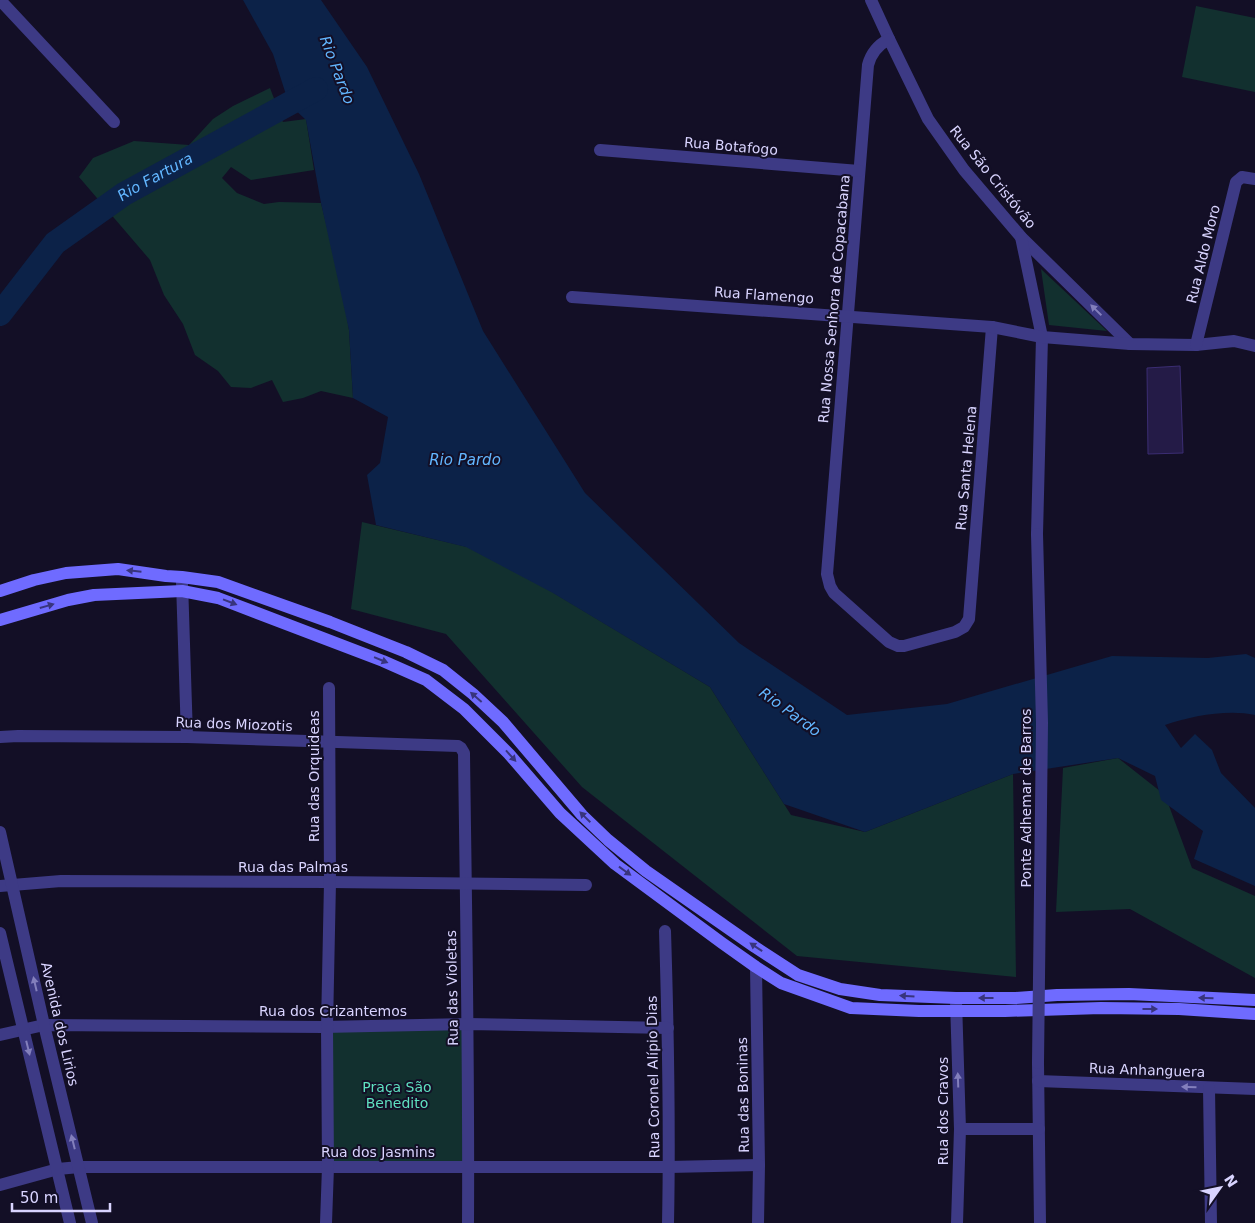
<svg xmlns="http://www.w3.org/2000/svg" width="1255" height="1223" viewBox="0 0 1255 1223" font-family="'DejaVu Sans',sans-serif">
<rect width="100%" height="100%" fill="#130f26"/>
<!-- green -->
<g fill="#12302f">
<path d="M 1196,6 L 1255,18 L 1255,92 L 1182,77 Z"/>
<path d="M 270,88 L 283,122 L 306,119 L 314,170 L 251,180 L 231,167 L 222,178 L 237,193 L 264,204 L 279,202 L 321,203 L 343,292 L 349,330 L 353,398 L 321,391 L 303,398 L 283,402 L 272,380 L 251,388 L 231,387 L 218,371 L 195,355 L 183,324 L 164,295 L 150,260 L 79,177 L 93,158 L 134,141 L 189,145 L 213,119 L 233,106 Z"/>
<path d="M 1041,269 L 1107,331 L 1049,325 Z"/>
<path d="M 362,522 L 484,551 L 710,687 L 791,815 L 865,832 L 1013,774 L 1016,977 L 797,956 L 582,787 L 446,634 L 351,609 Z"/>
<path d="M 1118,758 L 1165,795 L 1192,868 L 1255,896 L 1255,978 L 1130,909 L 1056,912 L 1063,768 Z"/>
<path d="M 468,1024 L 468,1167 L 328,1163 L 323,1027 Z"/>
</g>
<!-- water -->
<path fill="#0c2248" d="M 243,0 L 321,0 L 367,67 L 419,174 L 483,331 L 585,493 L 739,643 L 847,715 L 947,704 L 1112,656 L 1208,658 L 1246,654 L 1255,658 L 1255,715 C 1228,709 1191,716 1165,725 L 1181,748 L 1195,734 L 1212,750 L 1221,773 L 1255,808 L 1255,886 L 1194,859 L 1203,831 L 1161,800 L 1155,776 L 1118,758 L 1013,774 L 865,832 L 784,804 L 710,687 L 553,593 L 466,547 L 376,525 L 367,475 L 380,463 L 388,417 L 353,398 L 349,330 L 321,203 L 306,120 L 289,104 L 273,54 Z"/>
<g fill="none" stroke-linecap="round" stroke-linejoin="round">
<!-- river -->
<path stroke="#0c2248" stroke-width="24" id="s1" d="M 0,314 L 55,243 L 124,194 L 316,89"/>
</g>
<!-- building -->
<path fill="#241b47" stroke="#3b2d73" d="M 1180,366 L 1183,453 L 1148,454 L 1147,368 Z"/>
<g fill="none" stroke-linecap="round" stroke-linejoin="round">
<!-- minor -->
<g stroke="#3d3a85" stroke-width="12">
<path d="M 0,0 L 114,122"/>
<path d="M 871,0 L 889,39 L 928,119 L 964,170 L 1021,237 L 1130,344"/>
<path d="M 889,39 C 878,45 871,53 868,65 L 827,574 L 830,586 L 834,593 L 889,642 L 898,646 L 904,646 L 955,632 L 964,627 L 969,619 L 992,327"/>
<path d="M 600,150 L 859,171"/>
<path d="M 1021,237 L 1042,337 L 1037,534"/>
<path d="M 572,297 L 992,327 L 1042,337 L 1130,344 L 1196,345 L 1234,341 L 1255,346"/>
<path d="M 1196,345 L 1236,182 L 1242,177 L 1255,179"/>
<path d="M 182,582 L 187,737"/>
<path d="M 0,737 L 18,736 L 187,737 L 458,746 L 461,748 L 464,753 C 466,910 469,1066 468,1223"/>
<path d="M 0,886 L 61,881 L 330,882 L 586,885"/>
<path d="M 665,931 C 668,1028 670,1126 668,1223"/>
<path d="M 756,967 L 759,1165 L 758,1223"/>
<path d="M 956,1001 L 960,1129 L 957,1223"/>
<path d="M 0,1035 L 44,1025 L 323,1027 L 468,1024 L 668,1028"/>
<path d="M 1038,1063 L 1040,1223"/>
<path d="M 1038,1081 L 1255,1089"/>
<path d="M 1209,1088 L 1211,1223"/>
<path d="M 960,1129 L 1039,1129"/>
<path d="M 0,1185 L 58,1169 L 79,1167 L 669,1167 L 759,1165"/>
<path d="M 326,1223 L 328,1167 L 327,1027 L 330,882 L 329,688"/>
</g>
<!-- tertiary -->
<g stroke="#3d3a85" stroke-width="12">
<path d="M 0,832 L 44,1025 L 92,1223"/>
<path d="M 0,933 L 70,1223"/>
</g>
<!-- secondary -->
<g stroke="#6f6bff" stroke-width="12">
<path d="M 0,591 L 34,580 L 66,573 L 118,569 L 166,576 L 182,577 L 218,582 L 330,622 L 406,652 L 443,670 L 473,694 L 503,722 L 582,815 L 608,840 L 646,871 L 755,947 L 798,975 L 840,989 L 880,995 L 956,998 L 1016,998 L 1057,995 L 1129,994 L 1255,1000"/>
<path d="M 0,620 L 68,600 L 94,595 L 182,591 L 218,598 L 383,661 L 426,680 L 464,709 L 509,754 L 560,813 L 615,864 L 722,943 L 756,967 L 781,983 L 851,1008 L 919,1011 L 1005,1011 L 1101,1008 L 1179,1009 L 1255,1014"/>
</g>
<!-- minor-bridge -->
<path stroke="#3d3a85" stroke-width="12" d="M 1037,534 L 1042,723 L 1038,1063"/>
</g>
<!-- one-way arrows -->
<defs><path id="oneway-solid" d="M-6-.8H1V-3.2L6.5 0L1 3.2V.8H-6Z" transform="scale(1.25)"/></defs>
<g fill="#837fbc">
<use href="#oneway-solid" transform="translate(1096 310) rotate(-136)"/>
<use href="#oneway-solid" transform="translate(35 984) rotate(-103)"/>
<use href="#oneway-solid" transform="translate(28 1048) rotate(76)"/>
<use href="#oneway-solid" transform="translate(958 1080) rotate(-92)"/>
<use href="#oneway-solid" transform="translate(1189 1087) rotate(-178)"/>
<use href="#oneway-solid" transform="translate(73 1142) rotate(-104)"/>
</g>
<g fill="#38347d">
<use href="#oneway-solid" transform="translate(134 571) rotate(-174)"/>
<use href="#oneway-solid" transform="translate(230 602) rotate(21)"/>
<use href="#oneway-solid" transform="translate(47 606) rotate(-16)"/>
<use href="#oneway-solid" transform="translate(381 660) rotate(22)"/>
<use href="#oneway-solid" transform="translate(476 697) rotate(-139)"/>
<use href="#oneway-solid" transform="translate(511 756) rotate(48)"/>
<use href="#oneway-solid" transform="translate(585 817) rotate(-135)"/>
<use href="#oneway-solid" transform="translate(625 871) rotate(36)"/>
<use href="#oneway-solid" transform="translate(756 947) rotate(-146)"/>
<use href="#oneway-solid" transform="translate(907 996) rotate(-177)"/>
<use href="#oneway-solid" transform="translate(986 998) rotate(-180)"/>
<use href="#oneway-solid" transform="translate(1206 998) rotate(-178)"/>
<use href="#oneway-solid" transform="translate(1150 1009)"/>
</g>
<g text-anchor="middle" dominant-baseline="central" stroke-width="4" stroke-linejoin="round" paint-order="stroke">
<!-- street labels -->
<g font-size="14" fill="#d9d4ff" stroke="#130f26">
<text transform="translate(731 146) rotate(5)">Rua Botafogo</text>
<text transform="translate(993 177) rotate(51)">Rua São Cristóvão</text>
<text transform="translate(1203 254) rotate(-76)">Rua Aldo Moro</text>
<text transform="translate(764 295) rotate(4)">Rua Flamengo</text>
<text transform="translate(834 299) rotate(-85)">Rua Nossa Senhora de Copacabana</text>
<text transform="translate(966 468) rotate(-85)">Rua Santa Helena</text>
<text transform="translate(234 724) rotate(2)">Rua dos Miozotis</text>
<text transform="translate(314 776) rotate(-90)">Rua das Orquideas</text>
<text transform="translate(1026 798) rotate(-90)">Ponte Adhemar de Barros</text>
<text x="293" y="867">Rua das Palmas</text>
<text transform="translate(452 988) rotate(-91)">Rua das Violetas</text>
<text x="333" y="1011">Rua dos Crizantemos</text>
<text transform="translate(60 1024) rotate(77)">Avenida dos Lirios</text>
<text transform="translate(1147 1070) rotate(2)">Rua Anhanguera</text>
<text transform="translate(653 1077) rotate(-91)">Rua Coronel Alípio Dias</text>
<text transform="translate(743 1095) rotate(-91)">Rua das Boninas</text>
<text transform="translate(943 1111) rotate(-90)">Rua dos Cravos</text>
<text x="378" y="1152">Rua dos Jasmins</text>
</g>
<!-- park labels -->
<g font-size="14" fill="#5fe0c0" stroke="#130f26">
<text x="397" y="1087">Praça São<tspan x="397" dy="16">Benedito</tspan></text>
</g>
<!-- water labels -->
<g font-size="15" font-style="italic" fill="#62b6ff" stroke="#130f26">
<text transform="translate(337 70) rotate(69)">Rio Pardo</text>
<text stroke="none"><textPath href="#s1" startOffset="210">Rio Fartura</textPath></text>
<text x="465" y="460">Rio Pardo</text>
<text transform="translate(790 712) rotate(36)">Rio Pardo</text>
</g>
</g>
<!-- north arrow -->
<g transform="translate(1220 1188) rotate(57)" stroke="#130f26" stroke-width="4" paint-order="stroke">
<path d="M0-4L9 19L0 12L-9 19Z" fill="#d9d4ff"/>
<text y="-8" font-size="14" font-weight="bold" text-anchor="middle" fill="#d9d4ff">N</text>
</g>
<!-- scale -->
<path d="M12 1203v8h98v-8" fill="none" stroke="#d9d4ff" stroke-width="2.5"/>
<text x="20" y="1203" font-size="15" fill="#d9d4ff" stroke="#130f26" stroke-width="4" paint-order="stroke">50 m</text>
</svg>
